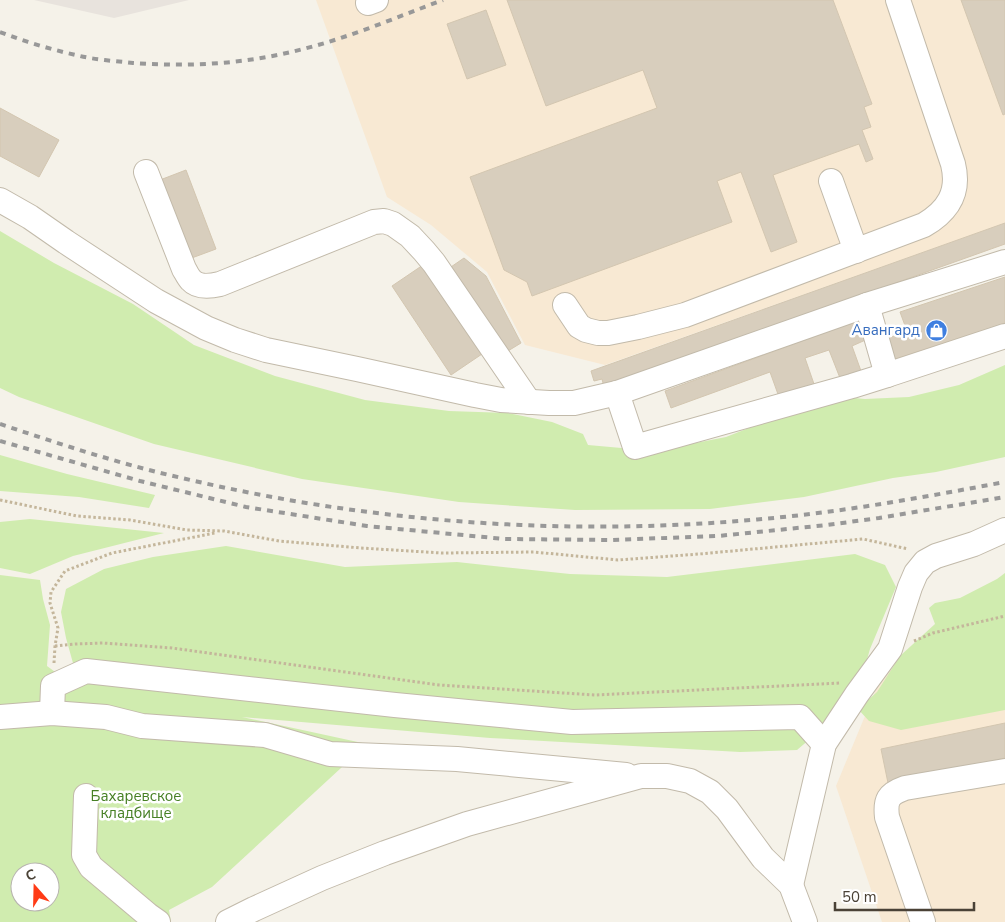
<svg xmlns="http://www.w3.org/2000/svg" width="1005" height="922" viewBox="0 0 1005 922" font-family="'Nunito Sans',sans-serif">
<rect width="100%" height="100%" fill="#f5f2e9"/>
<!-- commercial -->
<g fill="#f8e9d3">
<path d="M 316,0 L 1005,0 L 1005,223 L 605,365 L 525,345 L 487,272 L 431,225 L 387,197 Z"/>
<path d="M 1005,647 L 1005,922 L 882,922 L 836,786 L 884,670 L 948,663 Z"/>
</g>
<!-- industrial -->
<path fill="#e8e3dd" d="M 34,0 L 189,0 L 114,18 Z"/>
<!-- green -->
<g fill="#d0ecaf" fill-rule="evenodd">
<path d="M 0,231 L 54,263 L 133,304 L 194,345 L 275,376 L 365,400 L 449,411 L 508,413 L 552,422 L 583,434 L 588,445 L 655,451 L 726,437 L 787,413 L 833,396 L 865,399 L 909,397 L 959,385 L 1005,365 L 1005,457 L 936,472 L 893,478 L 804,497 L 710,509 L 575,510 L 459,502 L 302,479 L 154,444 L 19,397 L 0,388 Z"/>
<path d="M 0,455 L 67,474 L 155,495 L 149,508 L 79,497 L 0,491 Z"/>
<path d="M 30,519 L 164,533 L 73,556 L 30,574 L 0,568 L 0,522 Z"/>
<path d="M 226,546 L 345,567 L 457,562 L 570,574 L 667,577 L 855,554 L 885,565 L 896,587 L 870,649 L 864,670 L 824,727 L 797,750 L 740,752 L 490,738 L 242,717 L 367,744 L 212,887 L 169,910 L 171,922 L 0,922 L 0,575 L 40,580 L 43,599 L 50,625 L 47,666 L 66,680 L 78,681 L 66,638 L 61,612 L 66,589 L 104,569 L 153,557 ZM 20,872 L 50,872 L 50,902 L 20,902 Z"/>
<path d="M 1005,573 L 1005,710 L 901,730 L 869,721 L 858,709 L 877,692 L 900,656 L 935,624 L 929,608 L 935,603 L 960,598 L 997,579 Z"/>
</g>
<!-- building -->
<g fill="#d8cebd" stroke="#d3c6b0">
<path d="M 507,0 L 833,0 L 872,104 L 864,107 L 871,127 L 862,130 L 873,159 L 866,162 L 859,144 L 773,175 L 797,242 L 771,252 L 741,172 L 717,181 L 732,222 L 532,296 L 527,282 L 504,270 L 470,177 L 657,108 L 643,70 L 546,106 Z"/>
<path d="M 961,0 L 1005,0 L 1005,114 L 1003,115 Z"/>
<path d="M 486,10 L 506,65 L 467,79 L 447,24 Z"/>
<path d="M 0,108 L 59,140 L 39,177 L 0,156 Z"/>
<path d="M 186,170 L 216,249 L 189,259 L 160,180 Z"/>
<path d="M 1005,223 L 1005,244 L 604,387 L 602,379 L 594,381 L 591,371 Z"/>
<path d="M 464,258 L 486,276 L 521,343 L 503,354 L 448,269 Z"/>
<path d="M 423,265 L 482,354 L 451,375 L 392,286 Z"/>
<path d="M 1005,277 L 1005,323 L 895,359 L 889,338 L 907,331 L 900,312 Z"/>
<path d="M 860,320 L 870,338 L 852,346 L 861,371 L 840,378 L 829,350 L 805,358 L 814,384 L 779,397 L 770,372 L 671,408 L 665,391 Z"/>
<path d="M 1005,723 L 1005,758 L 888,783 L 881,749 Z"/>
</g>
<g fill="none" stroke-linecap="round" stroke-linejoin="round">
<defs>
<g id="minor">
<path d="M 368,3 L 376,0"/>
<path d="M 146,172 L 184,269 C 186,272 188,277 191,280 C 198,288 211,286 220,284 L 374,222 L 384,221 L 393,224 L 410,236 L 424,251 L 434,263 L 529,402"/>
<path d="M 831,181 L 856,251"/>
<path d="M 0,200 L 30,217 L 66,242 L 156,301 L 206,328 L 235,340 L 266,350 L 357,369 L 475,395 L 501,400 L 549,403 L 574,403 L 617,393 L 867,305 L 1005,262"/>
<path d="M 565,305 L 579,326 L 586,330 L 598,333 L 608,333 L 638,327 L 685,315 L 924,225 C 948,211 960,192 953,164 L 898,0"/>
<path d="M 867,305 L 887,375 L 1005,336"/>
<path d="M 617,393 L 635,447 L 852,386 L 887,375"/>
<path d="M 52,713 L 53,686 L 86,671 L 395,705 L 572,722 L 800,717 L 824,744"/>
<path d="M 0,717 L 52,713 L 106,717 L 142,726 L 265,735 L 330,754 L 457,759 L 626,775"/>
<path d="M 86,796 L 84,855 L 91,867 L 148,915 L 158,922"/>
<path d="M 791,885 L 824,744 L 857,694 L 890,649 L 910,587 L 916,573 L 925,562 L 936,556 L 974,544 L 1005,530"/>
<path d="M 228,922 L 254,909 L 322,878 L 385,853 L 467,824 L 641,776 L 667,776 L 690,781 L 710,792 L 727,809 L 763,858 L 791,885 L 805,922"/>
<path d="M 923,922 L 887,817 C 885,800 888,794 905,788 L 1005,771"/>
</g>
</defs>
<!-- minor casing -->
<use href="#minor" stroke="#c2baaa" stroke-width="26"/>
<!-- path -->
<g stroke="#c4b69b" stroke-width="3" stroke-dasharray="2.5 2.5" stroke-linecap="butt">
<path d="M 0,500 L 77,516 L 130,520 L 187,530 L 224,531 L 279,541 L 361,548 L 442,553 L 534,552 L 618,560 L 699,554 L 863,539 L 908,549"/>
<path d="M 914,641 L 933,633 L 1005,616"/>
<path d="M 55,646 L 76,644 L 103,643 L 172,648 L 439,685 L 595,695 L 841,683"/>
<path d="M 54,663 L 55,646 L 58,628 L 50,603 L 51,592 L 65,571 L 112,553 L 215,533"/>
</g>
<!-- minor -->
<use href="#minor" stroke="#fff" stroke-width="24"/>
<!-- rail -->
<g stroke="#989898" stroke-width="4" stroke-dasharray="6 6" stroke-linecap="butt">
<path d="M 0,32 C 26,42 53,50 80,56 C 97,60 116,61 133,63 C 191,67 247,64 303,49 C 351,37 397,17 443,0"/>
<path d="M 0,424 C 60,444 120,464 182,478 C 371,523 568,537 762,519 C 844,512 924,497 1005,482"/>
<path d="M 0,441 L 140,481 L 246,507 L 367,526 L 505,539 L 611,540 L 718,536 L 827,525 L 879,518 L 1005,497"/>
</g>
</g>
<!-- icons -->
<defs>
<symbol id="shop-disc" viewBox="-11 -11 22 22"><circle r="9.5" fill="#3f7fe0" stroke="#fff"/><path d="M-5-2.5h2.3a2.7 3.5 0 0 1 5.4 0H5L5.5 6h-11ZM-1.5-2.5h3a1.5 2.3 0 0 0-3 0Z" fill="#fff"/></symbol>
</defs>
<g fill-rule="evenodd">
<use href="#shop-disc" x="924" y="318" width="25" height="25"/>
</g>
<g text-anchor="middle" dominant-baseline="central" stroke-width="5" stroke-linejoin="round" paint-order="stroke">
<!-- shop labels -->
<g font-size="15" fill="#366cbe" stroke="#fff" text-anchor="end">
<text x="920" y="330">Авангард</text>
</g>
<!-- park labels -->
<g font-size="15" fill="#478025" stroke="#fff">
<text x="136" y="796">Бахаревское<tspan x="136" dy="17">кладбище</tspan></text>
</g>
</g>
<!-- north arrow -->
<g transform="translate(35 887) rotate(340)"><circle r="24" fill="#ffffff" stroke="#b7b3af"/>
<path d="M0-4L9 19L0 12L-9 19Z" fill="#ff3b16"/>
<text y="-8" font-size="14" font-weight="bold" text-anchor="middle" fill="#4a4236">С</text>
</g>
<!-- scale -->
<path d="M835 902v8h139v-8" fill="none" stroke="#4a4236" stroke-width="2.5"/>
<text x="842" y="902" font-size="15" fill="#4a4236" stroke="#ffffff" stroke-width="4" paint-order="stroke">50 m</text>
</svg>
